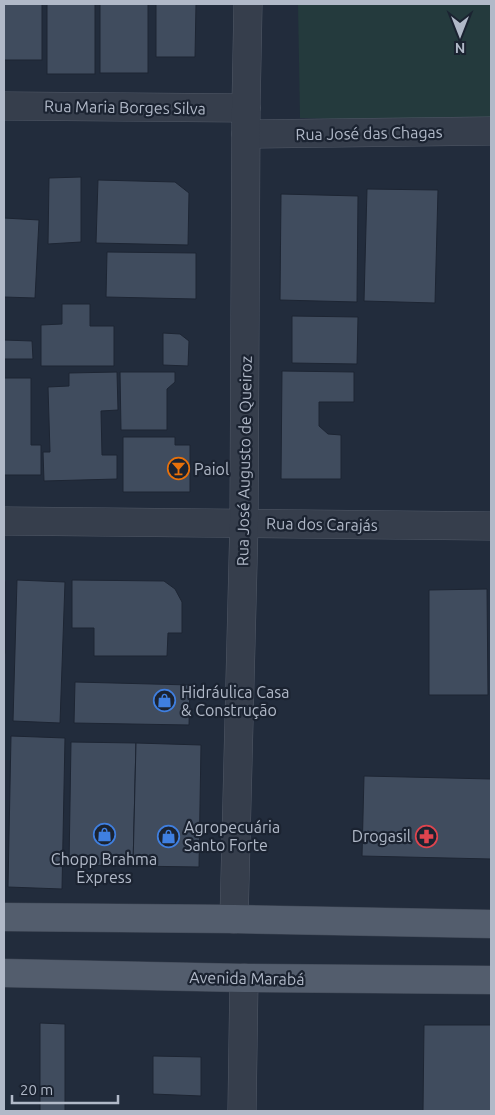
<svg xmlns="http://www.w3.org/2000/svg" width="495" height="1115" viewBox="0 0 495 1115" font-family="Ubuntu,sans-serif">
<rect width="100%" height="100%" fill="#222c3c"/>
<!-- green -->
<path fill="#243a3d" d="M 298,4 L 491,4 L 491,122 L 300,118 Z"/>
<!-- building -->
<g fill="#404c5e" stroke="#1d2533">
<rect x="4" y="4" width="38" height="56"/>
<rect x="47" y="4" width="48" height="70"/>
<rect x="100" y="4" width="48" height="69"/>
<path d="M 156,4 L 196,4 L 195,57 L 156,57 Z"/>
<path d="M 81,177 L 81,242 L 48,244 L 49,178 Z"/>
<path d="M 98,180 L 175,182 L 189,193 L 188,245 L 96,243 Z"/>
<path d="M 367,189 L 438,190 L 435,303 L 364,301 Z"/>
<path d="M 281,194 L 358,196 L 357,302 L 280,300 Z"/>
<path d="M 4,218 L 39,220 L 35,298 L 4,297 Z"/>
<path d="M 107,252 L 196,253 L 196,299 L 106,297 Z"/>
<path d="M 62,304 L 90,304 L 90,326 L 114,326 L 114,366 L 41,366 L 41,325 L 62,324 Z"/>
<path d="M 292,316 L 358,317 L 357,364 L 292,363 Z"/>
<path d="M 163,333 L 180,334 L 189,341 L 188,366 L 163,365 Z"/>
<path d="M 4,340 L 32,341 L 33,359 L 4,359 Z"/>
<path d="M 4,371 L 4,378 L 31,378 L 31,445 L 41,445 L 41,475 L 4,475 Z"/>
<path d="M 282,371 L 354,372 L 354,402 L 319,402 L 319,426 L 328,434 L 341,435 L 341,479 L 281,479 Z"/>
<path d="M 117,372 L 118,410 L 101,411 L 102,455 L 117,455 L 117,479 L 44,481 L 43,452 L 50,452 L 48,387 L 69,386 L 69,373 Z"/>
<path d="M 120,372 L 175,372 L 175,382 L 167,389 L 167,430 L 121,430 Z"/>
<path d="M 123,437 L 175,437 L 175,445 L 190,445 L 190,492 L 123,492 Z"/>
<path d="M 17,580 L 65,582 L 60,723 L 13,721 Z"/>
<path d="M 72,580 L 164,581 L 175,589 L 182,602 L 182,633 L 168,633 L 167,656 L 94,656 L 94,628 L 72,628 Z"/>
<rect x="4" y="582" width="1" height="71"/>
<path d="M 487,589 L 488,695 L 429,695 L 429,590 Z"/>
<path d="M 75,682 L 190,685 L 189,725 L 74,723 Z"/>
<path d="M 11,736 L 65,738 L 62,889 L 8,887 Z"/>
<path d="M 71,742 L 136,743 L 133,866 L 69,865 Z"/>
<path d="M 136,743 L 201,745 L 199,867 L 133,866 Z"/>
<path d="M 364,776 L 491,779 L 491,859 L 362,856 Z"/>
<path d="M 40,1023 L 65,1024 L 65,1111 L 40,1111 Z"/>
<path d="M 424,1025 L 491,1025 L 491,1111 L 423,1111 Z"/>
<path d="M 153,1056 L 201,1057 L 201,1096 L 153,1094 Z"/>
</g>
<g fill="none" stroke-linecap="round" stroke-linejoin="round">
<defs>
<g id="minor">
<path d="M 4,106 L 246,108"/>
<path d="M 246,134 L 491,131"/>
<path d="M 4,521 L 491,526"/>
<path d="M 234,919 L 244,523 L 246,108 L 248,4"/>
<path d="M 242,1111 L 244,978"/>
</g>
<g id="primary">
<path d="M 4,917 L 234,919 L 491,924"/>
<path d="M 4,973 L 244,978 L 491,980"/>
</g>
</defs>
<!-- minor casing -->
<use href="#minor" stroke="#515967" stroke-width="29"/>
<!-- primary casing -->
<use href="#primary" stroke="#3f4755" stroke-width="29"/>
<!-- minor -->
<use href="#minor" stroke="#363e4c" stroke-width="28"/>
<!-- primary -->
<use href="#primary" stroke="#535d6d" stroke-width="28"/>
</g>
<!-- icons -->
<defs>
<symbol id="bar-ring" viewBox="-11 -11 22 22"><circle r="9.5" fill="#1b2331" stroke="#e8710a" stroke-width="1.5"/><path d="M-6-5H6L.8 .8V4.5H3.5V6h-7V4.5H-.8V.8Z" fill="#e8710a"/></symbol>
<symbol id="shop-ring" viewBox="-11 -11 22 22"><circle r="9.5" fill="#1b2331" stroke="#3f7fe0" stroke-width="1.5"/><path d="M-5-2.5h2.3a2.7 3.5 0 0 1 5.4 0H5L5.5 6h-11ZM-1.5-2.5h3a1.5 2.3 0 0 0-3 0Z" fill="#3f7fe0"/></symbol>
<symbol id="pharmacy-ring" viewBox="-11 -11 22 22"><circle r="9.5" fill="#1b2331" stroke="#e0444e" stroke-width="1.5"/><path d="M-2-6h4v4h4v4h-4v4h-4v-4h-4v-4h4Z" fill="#e0444e"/></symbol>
</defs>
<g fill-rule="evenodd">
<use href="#bar-ring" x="166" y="456" width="25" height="25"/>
<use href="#shop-ring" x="152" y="688" width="25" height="25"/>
<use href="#shop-ring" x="92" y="822" width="25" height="25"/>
<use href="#shop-ring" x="156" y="824" width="25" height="25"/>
<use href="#pharmacy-ring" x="414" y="824" width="25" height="25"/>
</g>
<g text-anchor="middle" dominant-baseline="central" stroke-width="4.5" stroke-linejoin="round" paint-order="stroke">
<!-- street labels -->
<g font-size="16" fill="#b1b9c8" stroke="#1b2331">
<text transform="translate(125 107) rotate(1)">Rua Maria Borges Silva</text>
<text transform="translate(369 133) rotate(-1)">Rua José das Chagas</text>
<text transform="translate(244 461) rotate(-89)">Rua José Augusto de Queiroz</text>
<text transform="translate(322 524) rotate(1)">Rua dos Carajás</text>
<text transform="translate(247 978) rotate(1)">Avenida Marabá</text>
</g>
<!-- poi labels -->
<g font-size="16" fill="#b1b9c8" stroke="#1b2331" text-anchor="start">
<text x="194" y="469">Paiol</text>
<text x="181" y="692">Hidráulica Casa<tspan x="181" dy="18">&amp; Construção</tspan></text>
<text x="184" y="827">Agropecuária<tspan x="184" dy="18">Santo Forte</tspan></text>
<text x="411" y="836" text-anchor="end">Drogasil</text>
<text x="104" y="859" text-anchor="middle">Chopp Brahma<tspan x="104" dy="18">Express</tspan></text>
</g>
</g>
<!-- border -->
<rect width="495" height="1115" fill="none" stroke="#b1b9c8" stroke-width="10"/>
<!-- north arrow -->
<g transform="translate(460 35) rotate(180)" stroke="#1b2331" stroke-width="4" paint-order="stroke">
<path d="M0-4L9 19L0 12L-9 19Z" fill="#b1b9c8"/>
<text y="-8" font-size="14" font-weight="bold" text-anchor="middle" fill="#b1b9c8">N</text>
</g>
<!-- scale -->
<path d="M12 1095v8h106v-8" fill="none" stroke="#b1b9c8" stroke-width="2.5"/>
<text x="20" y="1095" font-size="15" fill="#b1b9c8" stroke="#1b2331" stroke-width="4" paint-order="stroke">20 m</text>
</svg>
